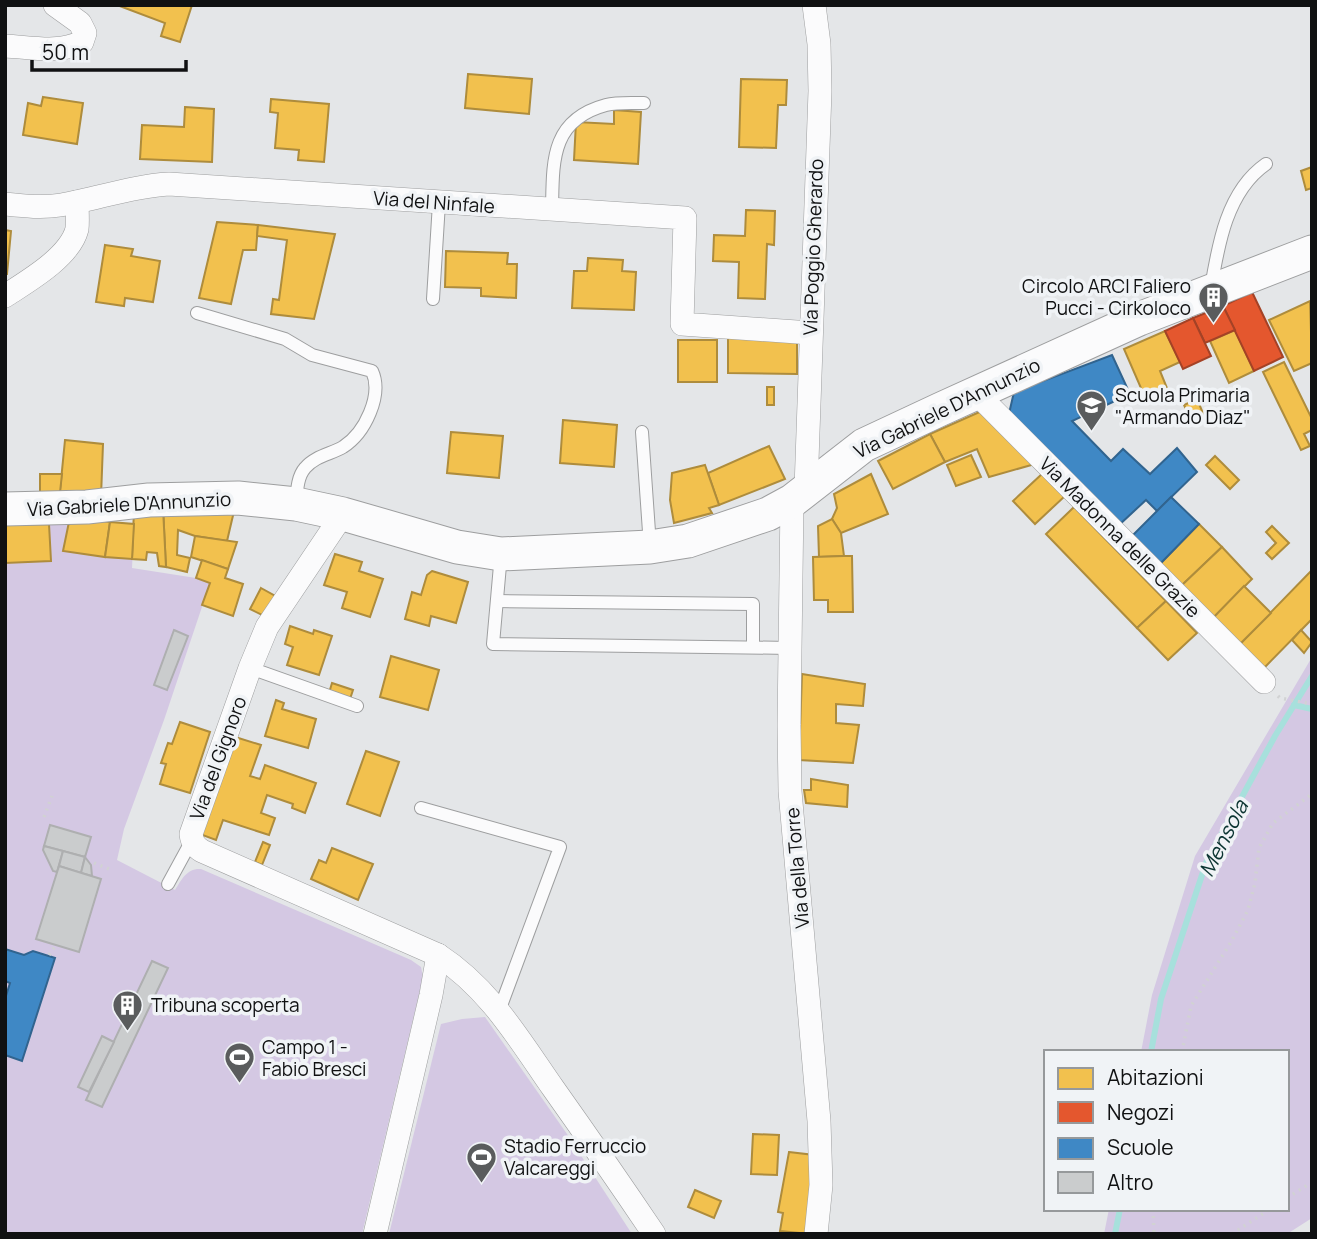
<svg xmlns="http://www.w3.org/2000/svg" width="1317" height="1239" viewBox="0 0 1317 1239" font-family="Manrope,sans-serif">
<rect width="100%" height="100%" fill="#e4e6e8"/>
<!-- green -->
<g fill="#d4c8e3">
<path d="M 70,517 L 134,524 L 132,568 L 196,578 L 210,583 L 164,720 L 124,829 L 117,860 L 175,890 C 182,879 187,868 201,869 L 411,960 L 421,967 L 423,977 L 362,1234 L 5,1234 L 5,525 L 66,524 Z"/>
<path d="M 1312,657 L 1312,1218 L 1287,1234 L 1104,1234 L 1109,1209 L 1287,1209 L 1287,1052 L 1141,1052 L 1152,995 L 1195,856 Z"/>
<path d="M 485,1017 L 567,1134 L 632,1234 L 389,1234 L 441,1024 L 462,1019 Z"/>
</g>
<!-- homes -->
<g fill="#f2c14e" stroke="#ae8c3c" stroke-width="2">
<path d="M 117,5 L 192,5 L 180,42 L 161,36 L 165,23 Z"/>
<path d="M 468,74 L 532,79 L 529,114 L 465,108 Z"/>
<path d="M 741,79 L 787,80 L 786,105 L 778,105 L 776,148 L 739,147 Z"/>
<path d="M 43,97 L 83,103 L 77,144 L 23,135 L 28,103 L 41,106 Z"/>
<path d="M 271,99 L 329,104 L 324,162 L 298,160 L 299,150 L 275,148 L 278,113 L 270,112 Z"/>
<path d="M 185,107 L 214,109 L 212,162 L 140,159 L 142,125 L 184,127 Z"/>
<path d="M 614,110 L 641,112 L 638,164 L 574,160 L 576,122 L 614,124 Z"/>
<path d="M 1312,167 L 1312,188 L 1306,190 L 1301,171 Z"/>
<path d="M 746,210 L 775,211 L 774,245 L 767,244 L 765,299 L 738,298 L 739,262 L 713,261 L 714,235 L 745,236 Z"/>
<path d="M 217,222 L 258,225 L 256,250 L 243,250 L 231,304 L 199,298 Z"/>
<path d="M 258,225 L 335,234 L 314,319 L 271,314 L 273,299 L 279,300 L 287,240 L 257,236 Z"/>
<path d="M 5,230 L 11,231 L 7,274 L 5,274 Z"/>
<path d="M 105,245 L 133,249 L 131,256 L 160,261 L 153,302 L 125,298 L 124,306 L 96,302 Z"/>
<path d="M 446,251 L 508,253 L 507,264 L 517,264 L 516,298 L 481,296 L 481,288 L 445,287 Z"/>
<path d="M 588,258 L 623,260 L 622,271 L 636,272 L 634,310 L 572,308 L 574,271 L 587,271 Z"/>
<path d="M 1310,301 L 1312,363 L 1294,371 L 1269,320 Z"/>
<path d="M 1235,330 L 1254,371 L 1229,383 L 1210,341 Z"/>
<path d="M 1165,331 L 1180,362 L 1160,371 L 1169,393 L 1147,402 L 1124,349 Z"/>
<path d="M 728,336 L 797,337 L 797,374 L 728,373 Z"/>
<rect x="678" y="340" width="39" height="42"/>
<path d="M 1284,362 L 1312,419 L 1312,430 L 1304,434 L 1310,446 L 1301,450 L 1263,372 Z"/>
<rect x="767" y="387" width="7" height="18"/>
<path d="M 1197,399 L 1205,418 L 1192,423 L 1184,405 Z"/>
<path d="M 984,410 L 1035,464 L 989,477 L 977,449 L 945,462 L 930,434 Z"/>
<path d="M 563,420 L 617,425 L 614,467 L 560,463 Z"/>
<path d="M 451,432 L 503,436 L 499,478 L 447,473 Z"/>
<path d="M 930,434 L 945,462 L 893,489 L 878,461 Z"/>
<path d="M 65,440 L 103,444 L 101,497 L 59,501 Z"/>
<path d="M 769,446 L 785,479 L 719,505 L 708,473 Z"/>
<path d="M 971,455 L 981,477 L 956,486 L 947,465 Z"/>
<path d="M 1215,456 L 1239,480 L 1230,489 L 1206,465 Z"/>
<path d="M 705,465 L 719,505 L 709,508 L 712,513 L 674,523 L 670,500 L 672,473 Z"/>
<path d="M 1043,473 L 1065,496 L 1035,524 L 1013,501 Z"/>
<path d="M 40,474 L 62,474 L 59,501 L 40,501 Z"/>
<path d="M 871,474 L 888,514 L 841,533 L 832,519 L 837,508 L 834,494 Z"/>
<path d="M 235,507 L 227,541 L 195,536 L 178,530 L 177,555 L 190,558 L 187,572 L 166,567 L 163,508 Z"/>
<path d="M 1074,507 L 1166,601 L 1137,628 L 1046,534 Z"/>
<path d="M 163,508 L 166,567 L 159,566 L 157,553 L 147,552 L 146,560 L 132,559 L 134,510 Z"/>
<path d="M 70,517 L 110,522 L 105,557 L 63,551 Z"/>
<path d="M 832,519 L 841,533 L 844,556 L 819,557 L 818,526 Z"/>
<path d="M 110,522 L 134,524 L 132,559 L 105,557 Z"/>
<path d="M 49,524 L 51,561 L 5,563 L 5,525 Z"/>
<path d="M 1199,524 L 1222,547 L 1180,587 L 1158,566 Z"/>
<path d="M 1272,526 L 1289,543 L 1272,559 L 1266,553 L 1276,543 L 1266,532 Z"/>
<path d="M 195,536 L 237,542 L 228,569 L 191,557 Z"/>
<path d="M 1222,547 L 1252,579 L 1212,619 L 1180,587 Z"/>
<path d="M 335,554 L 362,562 L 359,571 L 383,579 L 370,617 L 342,608 L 347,592 L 324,585 Z"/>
<path d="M 844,556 L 852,556 L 853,612 L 828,612 L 828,600 L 814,600 L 813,557 Z"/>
<path d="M 202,560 L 228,569 L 225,578 L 243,584 L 233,616 L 202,605 L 210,583 L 196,578 Z"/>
<path d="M 1312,570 L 1312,619 L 1263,669 L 1239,645 Z"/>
<path d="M 432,571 L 468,582 L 456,623 L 431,616 L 429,626 L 405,619 L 412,592 L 421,595 L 427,575 Z"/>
<path d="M 1244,586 L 1271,613 L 1239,645 L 1212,619 Z"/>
<path d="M 261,588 L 277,597 L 266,617 L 250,609 Z"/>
<path d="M 1166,601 L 1197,633 L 1168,660 L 1137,628 Z"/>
<path d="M 290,626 L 313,634 L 314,630 L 332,636 L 319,675 L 287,665 L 293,647 L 285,644 Z"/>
<path d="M 1301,630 L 1312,642 L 1304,653 L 1292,640 Z"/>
<path d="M 391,656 L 439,670 L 428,710 L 380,697 Z"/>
<path d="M 802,674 L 865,684 L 863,706 L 836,704 L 836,723 L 859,725 L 853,763 L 799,760 Z"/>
<path d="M 332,683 L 353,690 L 350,699 L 329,693 Z"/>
<path d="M 276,700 L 284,703 L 282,709 L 316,719 L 308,748 L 265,736 Z"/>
<path d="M 180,722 L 210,732 L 190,793 L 160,784 L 166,764 L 161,763 L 168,743 L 172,744 Z"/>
<path d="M 232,736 L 261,745 L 250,776 L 260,779 L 265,765 L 316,783 L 305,813 L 292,808 L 293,804 L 267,795 L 261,813 L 275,818 L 269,835 L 223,820 L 216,840 L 197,833 Z"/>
<path d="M 366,751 L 399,762 L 380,816 L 347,804 Z"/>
<path d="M 811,779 L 848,785 L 847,807 L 806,803 L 804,790 L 811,790 Z"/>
<path d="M 263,842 L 270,845 L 262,865 L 255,862 Z"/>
<path d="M 332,848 L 373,864 L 358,900 L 311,879 L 319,860 L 326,863 Z"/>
<path d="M 753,1134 L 779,1135 L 777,1175 L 751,1174 Z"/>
<path d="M 789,1152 L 814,1155 L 810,1234 L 780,1231 L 783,1213 L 778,1212 Z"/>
<path d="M 695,1190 L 721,1201 L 714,1218 L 688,1207 Z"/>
</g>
<!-- shops -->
<g fill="#e4572e" stroke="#a44226" stroke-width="2">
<path d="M 1252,292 L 1283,357 L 1254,371 L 1223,306 Z"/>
<path d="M 1223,306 L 1235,330 L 1205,343 L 1193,318 Z"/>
<path d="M 1193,318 L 1211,356 L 1183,369 L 1165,331 Z"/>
</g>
<!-- schools -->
<g fill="#3f88c5" stroke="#31648f" stroke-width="2">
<path d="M 1112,355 L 1130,394 L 1072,421 L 1111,461 L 1123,449 L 1150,474 L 1177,448 L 1197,472 L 1157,511 L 1146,500 L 1119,525 L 1008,418 L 1014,392 Z"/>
<path d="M 1171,497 L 1199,524 L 1158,566 L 1130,538 Z"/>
<path d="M 5,949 L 24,955 L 33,951 L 55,958 L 22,1061 L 5,1055 L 5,999 L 10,983 L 5,981 Z"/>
</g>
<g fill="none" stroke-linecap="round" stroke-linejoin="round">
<!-- stream -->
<g stroke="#a7e0dc" stroke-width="6">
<path d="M 1294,705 L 1312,709"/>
<path d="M 1151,1052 L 1161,999 L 1206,863 L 1275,736 L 1312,676"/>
<path d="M 1115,1234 L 1120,1209"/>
</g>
</g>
<!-- building -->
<g fill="#cacccd" stroke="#aeafb0" stroke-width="2">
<path d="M 174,630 L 188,636 L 167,690 L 154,685 Z"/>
<path d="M 50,825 L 91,837 L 85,857 L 44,846 Z"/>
<path d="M 44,846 L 63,851 L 57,872 L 53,871 L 43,850 Z"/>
<path d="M 63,851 L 85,857 L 81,873 L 59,866 Z"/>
<path d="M 85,857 L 91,865 L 92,876 L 81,873 Z"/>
<path d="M 59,866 L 101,879 L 79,952 L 36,939 Z"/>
<path d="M 152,961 L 168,968 L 102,1107 L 86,1100 Z"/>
<path d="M 102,1036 L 114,1042 L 89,1092 L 78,1087 Z"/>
</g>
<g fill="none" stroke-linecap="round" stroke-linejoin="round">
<defs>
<g id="lane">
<path d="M 552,210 C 553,162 550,120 606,105 C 617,102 632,103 644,103"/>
<path d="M 1211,288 C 1218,245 1227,191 1266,164"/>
<path d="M 433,299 L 439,203"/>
<path d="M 197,313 L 285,339 L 312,355 L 372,371 C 383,395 365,433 343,447 C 331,454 315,456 305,468 C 297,477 297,492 296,504"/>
<path d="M 642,432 L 650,546"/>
<path d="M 501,554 L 493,644 L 790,648"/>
<path d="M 497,601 L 753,604 L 753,647"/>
<path d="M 250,668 L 357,706"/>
<path d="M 421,808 L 560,847 L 499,1011"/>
<path d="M 168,884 L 192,840"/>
</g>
<g id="street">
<path d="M 5,46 C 30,47 59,54 82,42 L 85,33 L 80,23 L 55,5"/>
<path d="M 5,204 C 24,206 42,208 61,205 C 97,199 132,186 169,184 L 685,218 L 682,324 L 811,333"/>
<path d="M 5,296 C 28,281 70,257 77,229 C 78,221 77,210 77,202"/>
<path d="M 976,393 L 1264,682"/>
<path d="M 806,489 L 820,91 L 819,44 L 814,5"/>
<path d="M 792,501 L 789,725 L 790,791 L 819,1121 L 821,1185 L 816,1234"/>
<path d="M 343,514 L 267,627 L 250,668 L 191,834 C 192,842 195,847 202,851 L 438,955 C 490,989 518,1038 553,1088 C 587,1136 621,1185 654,1234"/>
<path d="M 375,1234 L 431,995 L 438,955"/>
</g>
<path id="secondary" d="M 5,509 L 87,507 L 149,500 L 238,498 L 296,504 L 343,514 L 457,547 L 501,554 L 650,547 L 688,541 L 768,514 L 792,501 L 864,445 L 941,409 L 1139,319 L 1312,252"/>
</defs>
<!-- lane casing -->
<use href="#lane" stroke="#9d9e9f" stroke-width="14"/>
<!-- street casing -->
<use href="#street" stroke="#9d9e9f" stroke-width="24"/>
<!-- secondary casing -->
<use href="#secondary" stroke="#9d9e9f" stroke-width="35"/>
<!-- path -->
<g stroke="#d1d2d3" stroke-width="3.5" stroke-dasharray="2 5" stroke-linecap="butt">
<path d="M 1278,696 L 1280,698 L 1312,704"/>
<path d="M 44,817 L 52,796"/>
<path d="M 94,863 L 109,869"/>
<path d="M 49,955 L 56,945"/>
<path d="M 1182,1052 L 1191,1006 L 1231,942 L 1248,910 L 1255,883 L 1259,848 L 1273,823 L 1312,794"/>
<path d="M 1287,1198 L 1312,1182"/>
<path d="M 1153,1209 L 1154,1234"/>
<path d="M 1232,1234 L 1270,1209"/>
</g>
<!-- lane -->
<use href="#lane" stroke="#fbfbfc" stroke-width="12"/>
<!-- street -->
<use href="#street" stroke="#fbfbfc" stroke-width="23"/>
<!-- secondary -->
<use href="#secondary" stroke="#fbfbfc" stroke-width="33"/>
</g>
<!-- icons -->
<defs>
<symbol id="building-pin" viewBox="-11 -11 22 30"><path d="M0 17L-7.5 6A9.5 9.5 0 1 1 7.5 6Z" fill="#5a5c5d" stroke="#f0f3f6"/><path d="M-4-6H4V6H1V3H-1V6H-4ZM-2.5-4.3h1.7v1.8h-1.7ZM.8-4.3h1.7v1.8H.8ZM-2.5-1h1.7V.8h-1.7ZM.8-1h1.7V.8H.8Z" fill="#fff"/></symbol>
<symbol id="school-pin" viewBox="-11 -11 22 30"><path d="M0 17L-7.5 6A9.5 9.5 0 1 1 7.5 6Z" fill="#5a5c5d" stroke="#f0f3f6"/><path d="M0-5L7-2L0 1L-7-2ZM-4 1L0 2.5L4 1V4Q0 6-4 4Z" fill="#fff"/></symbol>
<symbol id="stadium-pin" viewBox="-11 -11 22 30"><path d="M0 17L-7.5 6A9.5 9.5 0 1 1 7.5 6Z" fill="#5a5c5d" stroke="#f0f3f6"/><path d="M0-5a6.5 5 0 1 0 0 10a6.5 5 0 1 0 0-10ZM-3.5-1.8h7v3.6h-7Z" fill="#fff"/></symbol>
</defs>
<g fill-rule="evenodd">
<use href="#building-pin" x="1196" y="280" width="35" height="47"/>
<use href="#school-pin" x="1074" y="388" width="35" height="47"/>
<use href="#building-pin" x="110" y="988" width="35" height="47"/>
<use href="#stadium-pin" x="222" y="1040" width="35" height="47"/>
<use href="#stadium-pin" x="464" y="1140" width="35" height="47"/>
</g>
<g text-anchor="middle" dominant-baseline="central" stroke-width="7" stroke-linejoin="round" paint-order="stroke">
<!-- street labels -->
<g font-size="19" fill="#101112" stroke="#f0f3f6">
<text transform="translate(434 202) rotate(4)">Via del Ninfale</text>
<text transform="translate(813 247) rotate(-88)">Via Poggio Gherardo</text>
<text transform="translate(947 408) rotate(-26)">Via Gabriele D'Annunzio</text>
<text transform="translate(129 504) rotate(-3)">Via Gabriele D'Annunzio</text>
<text transform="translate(1120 537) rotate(45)">Via Madonna delle Grazie</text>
<text transform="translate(218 758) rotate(-70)">Via del Gignoro</text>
<text transform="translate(797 868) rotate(-95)">Via della Torre</text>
</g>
<!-- poi labels -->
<g font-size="19" fill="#101112" stroke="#f0f3f6" text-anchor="start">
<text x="1191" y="286" text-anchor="end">Circolo ARCI Faliero<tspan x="1191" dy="22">Pucci - Cirkoloco</tspan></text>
<text x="1115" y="395">Scuola Primaria<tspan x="1115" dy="22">"Armando Diaz"</tspan></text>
<text x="151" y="1005">Tribuna scoperta</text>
<text x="262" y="1047">Campo 1 -<tspan x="262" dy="22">Fabio Bresci</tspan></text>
<text x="504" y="1146">Stadio Ferruccio<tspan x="504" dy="22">Valcareggi</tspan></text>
</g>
<!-- water labels -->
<g font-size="21" font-style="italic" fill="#0b3431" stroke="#f0f3f6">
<text transform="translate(1223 838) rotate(-63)">Mensola</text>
</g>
</g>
<!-- border -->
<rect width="1317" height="1239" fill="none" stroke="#101112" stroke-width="14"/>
<!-- legend -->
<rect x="1044" y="1050" width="245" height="161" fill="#f0f3f6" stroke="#96999b" stroke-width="2"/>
<rect x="1058" y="1068" width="35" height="21" fill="#f2c14e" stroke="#96999b" stroke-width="2"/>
<text x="1107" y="1085" font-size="21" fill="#101112">Abitazioni</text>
<rect x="1058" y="1102" width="35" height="21" fill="#e4572e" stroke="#96999b" stroke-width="2"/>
<text x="1107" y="1120" font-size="21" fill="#101112">Negozi</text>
<rect x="1058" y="1138" width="35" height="21" fill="#3f88c5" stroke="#96999b" stroke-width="2"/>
<text x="1107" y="1155" font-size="21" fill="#101112">Scuole</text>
<rect x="1058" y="1172" width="35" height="21" fill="#cacccd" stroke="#96999b" stroke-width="2"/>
<text x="1107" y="1190" font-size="21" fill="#101112">Altro</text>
<!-- scale -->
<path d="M32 60v10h154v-10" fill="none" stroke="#101112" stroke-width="3.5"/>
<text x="42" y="60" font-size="21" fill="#101112" stroke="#f0f3f6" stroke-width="5" paint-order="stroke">50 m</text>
</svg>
